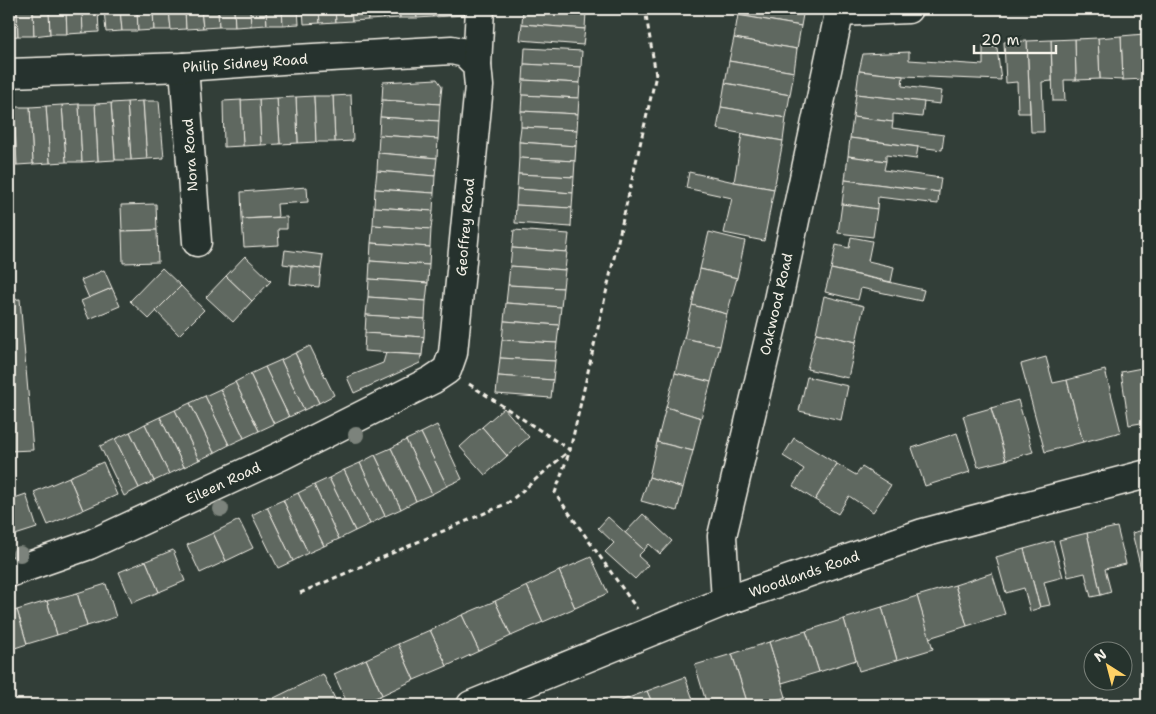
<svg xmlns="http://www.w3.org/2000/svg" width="1156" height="714" viewBox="0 0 1156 714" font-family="'Shantell Sans',sans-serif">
<rect width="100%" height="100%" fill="#323e38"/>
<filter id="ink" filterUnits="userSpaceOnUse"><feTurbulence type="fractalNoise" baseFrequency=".02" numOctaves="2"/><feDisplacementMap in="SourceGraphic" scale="10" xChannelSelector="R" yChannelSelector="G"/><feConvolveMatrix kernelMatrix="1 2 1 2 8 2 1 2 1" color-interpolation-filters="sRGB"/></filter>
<g filter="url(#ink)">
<!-- building -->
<g fill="#5f6861" stroke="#f4f1e8">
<path d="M 9,9 L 17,9 L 18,36 L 9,37 Z"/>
<path d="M 17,9 L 33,9 L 34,36 L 18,36 Z"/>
<path d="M 33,9 L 49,9 L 50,34 L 34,36 Z"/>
<path d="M 49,9 L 66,9 L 67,34 L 50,34 Z"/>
<path d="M 66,9 L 82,9 L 83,33 L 67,34 Z"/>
<path d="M 82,9 L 98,9 L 99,32 L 83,33 Z"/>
<path d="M 104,9 L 120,9 L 122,31 L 106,32 Z"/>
<path d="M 120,9 L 137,9 L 138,31 L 122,31 Z"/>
<path d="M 137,9 L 153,9 L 154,30 L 138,31 Z"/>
<path d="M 153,9 L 169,9 L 171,30 L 154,30 Z"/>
<path d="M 169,9 L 185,9 L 186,29 L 171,30 Z"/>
<path d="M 185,9 L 201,9 L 203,28 L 186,29 Z"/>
<path d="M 201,9 L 218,9 L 219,27 L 203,28 Z"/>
<path d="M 218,9 L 234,9 L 235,27 L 219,27 Z"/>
<path d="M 234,9 L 250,9 L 251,26 L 235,27 Z"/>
<path d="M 250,9 L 266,9 L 267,25 L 251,26 Z"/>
<path d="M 266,9 L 282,9 L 283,25 L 267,25 Z"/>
<path d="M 282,9 L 298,9 L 299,24 L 283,25 Z"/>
<path d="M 303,9 L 319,9 L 320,23 L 304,24 Z"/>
<path d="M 319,9 L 335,9 L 336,22 L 320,23 Z"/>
<path d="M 335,9 L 351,9 L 352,21 L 336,22 Z"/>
<path d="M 351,9 L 368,9 L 368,20 L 352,21 Z"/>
<path d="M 368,9 L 384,9 L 384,19 L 368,20 Z"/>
<path d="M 384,9 L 400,9 L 400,18 L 384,19 Z"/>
<path d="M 400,9 L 416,9 L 417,18 L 400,18 Z"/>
<path d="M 416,9 L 432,9 L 433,17 L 417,18 Z"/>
<path d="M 432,9 L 448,9 L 449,16 L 433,17 Z"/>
<path d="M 448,9 L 465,9 L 465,15 L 449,16 Z"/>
<path d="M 523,9 L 586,12 L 585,29 L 522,24 Z"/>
<path d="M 539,9 L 586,9 L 586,12 Z"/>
<path d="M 739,9 L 804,9 L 801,26 L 738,15 Z"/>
<path d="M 738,15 L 801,26 L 797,49 L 734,38 Z"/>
<path d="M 522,24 L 585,29 L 583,45 L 520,40 Z"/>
<path d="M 1144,34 L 1147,34 L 1147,92 L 1146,79 Z"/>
<path d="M 1144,34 L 1146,79 L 1123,80 L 1121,36 Z"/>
<path d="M 1121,36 L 1123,80 L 1100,79 L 1098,38 Z"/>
<path d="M 734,38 L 797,49 L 794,72 L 729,61 Z"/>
<path d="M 1098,38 L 1100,79 L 1076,80 L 1075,39 Z"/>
<path d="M 1075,39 L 1076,80 L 1064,80 L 1065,101 L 1053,101 L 1051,40 Z"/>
<path d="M 1051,40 L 1052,81 L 1042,82 L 1044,132 L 1031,132 L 1027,41 Z"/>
<path d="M 1027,41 L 1030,113 L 1018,113 L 1017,82 L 1006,83 L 1004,42 Z"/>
<path d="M 983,45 L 997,48 L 1001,80 L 903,76 L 859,71 L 863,54 L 909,52 L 909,60 L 983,65 Z"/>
<path d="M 525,48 L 582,51 L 581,67 L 524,64 Z"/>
<path d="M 729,61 L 794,72 L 790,95 L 725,83 Z"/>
<path d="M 524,64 L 581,67 L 580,83 L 523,80 Z"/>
<path d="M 859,71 L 903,76 L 902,86 L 942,91 L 940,104 L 856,94 Z"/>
<path d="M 437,79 L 442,86 L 440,104 L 382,100 L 383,82 Z"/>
<path d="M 523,80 L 580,83 L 579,98 L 522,95 Z"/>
<path d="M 725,83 L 790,95 L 786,118 L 721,107 Z"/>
<path d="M 856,94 L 924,102 L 922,117 L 893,114 L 893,122 L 853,117 Z"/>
<path d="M 351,95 L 353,141 L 335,142 L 333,96 Z"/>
<path d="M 522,95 L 579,98 L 578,114 L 521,111 Z"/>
<path d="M 314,96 L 316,142 L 298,143 L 296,97 Z"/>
<path d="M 314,96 L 333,96 L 335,142 L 316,142 Z"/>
<path d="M 296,97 L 298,143 L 280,144 L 277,98 Z"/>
<path d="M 277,98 L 280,144 L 261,145 L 259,99 Z"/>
<path d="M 259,99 L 261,145 L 243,146 L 241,100 Z"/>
<path d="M 241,100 L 243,146 L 224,147 L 223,101 Z"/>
<path d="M 382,100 L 440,104 L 439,121 L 380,117 Z"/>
<path d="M 143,101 L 147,159 L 131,160 L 127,102 Z"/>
<path d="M 143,101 L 159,101 L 164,158 L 147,159 Z"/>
<path d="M 127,102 L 131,160 L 115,160 L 111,103 Z"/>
<path d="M 111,103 L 115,160 L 98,161 L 95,104 Z"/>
<path d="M 79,104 L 82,162 L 66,162 L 62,105 Z"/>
<path d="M 79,104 L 95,104 L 98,161 L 82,162 Z"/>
<path d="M 62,105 L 66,162 L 50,163 L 46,106 Z"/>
<path d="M 46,106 L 50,163 L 33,164 L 30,107 Z"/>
<path d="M 9,107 L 14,107 L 17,165 L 9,165 Z"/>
<path d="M 14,107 L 30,107 L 33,164 L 17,165 Z"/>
<path d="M 721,107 L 786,118 L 783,141 L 717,129 Z"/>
<path d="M 521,111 L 578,114 L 577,130 L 521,127 Z"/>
<path d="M 380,117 L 439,121 L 438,139 L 379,135 Z"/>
<path d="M 853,117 L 893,122 L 892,128 L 944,135 L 942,150 L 850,138 Z"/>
<path d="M 521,127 L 577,130 L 576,146 L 519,142 Z"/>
<path d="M 742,134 L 783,141 L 774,189 L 734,182 Z"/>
<path d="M 379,135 L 438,139 L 437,158 L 378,153 Z"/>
<path d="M 850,138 L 918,147 L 916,159 L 886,155 L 886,161 L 848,156 Z"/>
<path d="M 519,142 L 576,146 L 575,161 L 519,158 Z"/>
<path d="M 378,153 L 437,158 L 435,176 L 377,171 Z"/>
<path d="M 848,156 L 886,161 L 884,170 L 941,178 L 939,192 L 845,180 Z"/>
<path d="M 519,158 L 575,161 L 574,177 L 518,174 Z"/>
<path d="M 377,171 L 435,176 L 434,193 L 375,189 Z"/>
<path d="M 689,172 L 734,182 L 774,189 L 764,241 L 724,233 L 732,198 L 686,188 Z"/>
<path d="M 518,174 L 574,177 L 573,193 L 517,189 Z"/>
<path d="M 845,180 L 939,192 L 938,204 L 878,197 L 877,209 L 842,204 Z"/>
<path d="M 307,187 L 308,202 L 277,204 L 278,217 L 242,219 L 241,192 Z"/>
<path d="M 375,189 L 434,193 L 433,211 L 374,207 Z"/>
<path d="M 517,189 L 573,193 L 572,208 L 516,205 Z"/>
<path d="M 156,204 L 157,230 L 122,231 L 121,205 Z"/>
<path d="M 842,204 L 877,209 L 873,237 L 838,233 Z"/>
<path d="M 516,205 L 572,208 L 571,227 L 515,223 Z"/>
<path d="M 374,207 L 433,211 L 431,229 L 373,225 Z"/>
<path d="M 287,217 L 287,229 L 278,229 L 279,245 L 244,247 L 242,219 Z"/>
<path d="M 373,225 L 431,229 L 430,247 L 371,243 Z"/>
<path d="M 157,230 L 158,262 L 123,263 L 122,231 Z"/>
<path d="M 514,230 L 569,234 L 567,252 L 512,248 Z"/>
<path d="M 709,232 L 745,241 L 737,278 L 700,269 Z"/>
<path d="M 851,237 L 872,241 L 868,261 L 894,267 L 891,282 L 831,269 L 836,245 L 849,248 Z"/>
<path d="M 371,243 L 430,247 L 429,265 L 370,261 Z"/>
<path d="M 512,248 L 567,252 L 565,270 L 510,266 Z"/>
<path d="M 285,250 L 323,255 L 321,269 L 283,264 Z"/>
<path d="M 245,256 L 271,281 L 252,301 L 226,276 Z"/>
<path d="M 370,261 L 429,265 L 428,283 L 369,279 Z"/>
<path d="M 292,265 L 321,269 L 319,287 L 290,284 Z"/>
<path d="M 510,266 L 565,270 L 563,288 L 508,285 Z"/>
<path d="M 162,268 L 181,286 L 149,319 L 130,301 Z"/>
<path d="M 700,269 L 737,278 L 727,314 L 692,305 Z"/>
<path d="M 831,269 L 924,290 L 921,301 L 861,288 L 858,300 L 825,292 Z"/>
<path d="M 104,270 L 112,288 L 89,298 L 81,280 Z"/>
<path d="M 226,276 L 252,301 L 233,322 L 206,297 Z"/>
<path d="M 369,279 L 428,283 L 426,301 L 368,297 Z"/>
<path d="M 508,285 L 563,288 L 561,307 L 506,303 Z"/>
<path d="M 181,286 L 204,310 L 179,335 L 156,311 Z"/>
<path d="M 112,288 L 120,306 L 89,319 L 81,301 Z"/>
<path d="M 824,296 L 864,306 L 856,342 L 816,333 Z"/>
<path d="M 368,297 L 426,301 L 425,319 L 366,315 Z"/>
<path d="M 20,299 L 33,450 L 9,451 L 9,300 Z"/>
<path d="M 506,303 L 561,307 L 559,325 L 504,321 Z"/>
<path d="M 692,305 L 727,314 L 720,346 L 684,338 Z"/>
<path d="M 366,315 L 425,319 L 424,337 L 365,333 Z"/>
<path d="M 504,321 L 559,325 L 557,343 L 502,340 Z"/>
<path d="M 365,333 L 424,337 L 422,355 L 364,351 Z"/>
<path d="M 816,333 L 856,342 L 848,378 L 807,369 Z"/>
<path d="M 684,338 L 720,346 L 711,382 L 675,373 Z"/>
<path d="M 502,340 L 557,343 L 555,361 L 500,358 Z"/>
<path d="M 310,346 L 334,395 L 319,403 L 295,353 Z"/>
<path d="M 295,353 L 319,403 L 304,410 L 281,360 Z"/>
<path d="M 386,353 L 422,355 L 420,363 L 354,393 L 347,377 L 383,363 Z"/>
<path d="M 1046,357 L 1053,383 L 1067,380 L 1083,442 L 1045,452 L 1021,364 Z"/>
<path d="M 500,358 L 555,361 L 553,380 L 498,376 Z"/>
<path d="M 281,360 L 304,410 L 289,417 L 265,367 Z"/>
<path d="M 265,367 L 289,417 L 274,424 L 250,374 Z"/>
<path d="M 1147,367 L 1147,422 L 1129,425 L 1121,372 Z"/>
<path d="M 1105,370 L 1121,432 L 1083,442 L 1067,380 Z"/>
<path d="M 675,373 L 711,382 L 701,418 L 666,407 Z"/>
<path d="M 250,374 L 274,424 L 259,431 L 235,382 Z"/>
<path d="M 498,376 L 553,380 L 551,398 L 496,394 Z"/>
<path d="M 807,377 L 848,386 L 841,420 L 799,411 Z"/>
<path d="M 235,382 L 259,431 L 244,438 L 220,389 Z"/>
<path d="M 220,389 L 244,438 L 229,445 L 205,396 Z"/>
<path d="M 205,396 L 229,445 L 214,453 L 190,403 Z"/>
<path d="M 1018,400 L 1033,452 L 1006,460 L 991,408 Z"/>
<path d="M 190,403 L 214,453 L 199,460 L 175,410 Z"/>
<path d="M 666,407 L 701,418 L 693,451 L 657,442 Z"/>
<path d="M 504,408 L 529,437 L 507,456 L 482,427 Z"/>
<path d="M 991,408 L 1006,460 L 978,467 L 963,416 Z"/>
<path d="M 175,410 L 199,460 L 184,467 L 160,417 Z"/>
<path d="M 160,417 L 184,467 L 169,474 L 145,424 Z"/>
<path d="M 145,424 L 169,474 L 154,481 L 130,432 Z"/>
<path d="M 437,425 L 462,479 L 447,486 L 421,433 Z"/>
<path d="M 482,427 L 507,456 L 485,475 L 460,447 Z"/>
<path d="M 130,432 L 154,481 L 139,488 L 115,439 Z"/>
<path d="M 421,433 L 447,486 L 432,494 L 406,440 Z"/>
<path d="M 957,433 L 970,472 L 925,486 L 912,448 Z"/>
<path d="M 794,438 L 837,464 L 815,500 L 793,486 L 804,469 L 783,456 Z"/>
<path d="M 115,439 L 139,488 L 124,496 L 100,446 Z"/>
<path d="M 406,440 L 432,494 L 416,501 L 391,448 Z"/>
<path d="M 657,442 L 693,451 L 683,488 L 649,477 Z"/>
<path d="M 391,448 L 416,501 L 401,509 L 375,455 Z"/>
<path d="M 375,455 L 401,509 L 385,516 L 360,463 Z"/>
<path d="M 103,462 L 117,495 L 83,510 L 69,477 Z"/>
<path d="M 360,463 L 385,516 L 370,524 L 344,470 Z"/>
<path d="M 837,464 L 856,475 L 862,467 L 891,485 L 873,512 L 849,496 L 838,514 L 815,500 Z"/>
<path d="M 344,470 L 370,524 L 355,531 L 329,478 Z"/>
<path d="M 69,477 L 83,510 L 48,525 L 34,492 Z"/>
<path d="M 649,477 L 683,488 L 677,511 L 641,501 Z"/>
<path d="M 329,478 L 355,531 L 339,539 L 314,485 Z"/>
<path d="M 314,485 L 339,539 L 324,546 L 298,493 Z"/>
<path d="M 298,493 L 324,546 L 308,553 L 283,500 Z"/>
<path d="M 26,494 L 37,528 L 9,537 L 9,500 Z"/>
<path d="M 283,500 L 308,553 L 293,561 L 267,507 Z"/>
<path d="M 267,507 L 293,561 L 278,568 L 252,515 Z"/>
<path d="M 643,514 L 672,541 L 660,554 L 649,544 L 644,550 L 625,533 Z"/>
<path d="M 608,517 L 644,550 L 638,556 L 648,565 L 635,579 L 605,552 L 614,543 L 598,528 Z"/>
<path d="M 239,520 L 253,548 L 226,561 L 213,533 Z"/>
<path d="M 1117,527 L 1126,564 L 1105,569 L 1111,592 L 1101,595 L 1087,533 Z"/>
<path d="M 1147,529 L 1147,568 L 1141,569 L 1132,533 Z"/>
<path d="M 213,533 L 226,561 L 200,573 L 187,545 Z"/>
<path d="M 1087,533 L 1101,595 L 1091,597 L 1085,573 L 1068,577 L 1059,540 Z"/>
<path d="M 1053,541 L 1063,577 L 1044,582 L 1050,605 L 1040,607 L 1024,549 Z"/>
<path d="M 1024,549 L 1040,608 L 1030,611 L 1024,588 L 1006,593 L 996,557 Z"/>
<path d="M 173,550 L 185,581 L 159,592 L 146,561 Z"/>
<path d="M 591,557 L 608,593 L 575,608 L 559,571 Z"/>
<path d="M 146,561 L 159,592 L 132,603 L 119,572 Z"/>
<path d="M 559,571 L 575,608 L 543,622 L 527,586 Z"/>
<path d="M 992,573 L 1005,614 L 967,626 L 955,585 Z"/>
<path d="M 106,584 L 116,617 L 87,626 L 77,593 Z"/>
<path d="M 955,585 L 967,626 L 929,638 L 917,596 Z"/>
<path d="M 527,586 L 543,622 L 511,636 L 495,601 Z"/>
<path d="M 77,593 L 87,626 L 57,635 L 47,601 Z"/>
<path d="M 917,596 L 933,649 L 897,660 L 882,607 Z"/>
<path d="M 47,601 L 57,635 L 27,644 L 17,610 Z"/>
<path d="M 495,601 L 511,636 L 479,651 L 462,615 Z"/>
<path d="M 882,607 L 897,660 L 859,671 L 844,619 Z"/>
<path d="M 17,610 L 27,644 L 9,650 L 9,613 Z"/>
<path d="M 462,615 L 479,651 L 447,666 L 430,630 Z"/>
<path d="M 844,619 L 856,660 L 819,672 L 806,631 Z"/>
<path d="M 430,630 L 447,666 L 414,680 L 398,644 Z"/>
<path d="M 806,631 L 819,672 L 782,683 L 769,642 Z"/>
<path d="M 769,642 L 786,697 L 758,705 L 748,705 L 732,654 Z"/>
<path d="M 398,644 L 414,680 L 382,695 L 366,659 Z"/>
<path d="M 732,654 L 748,705 L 707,705 L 695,665 Z"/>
<path d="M 366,659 L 382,695 L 359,705 L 348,705 L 334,674 Z"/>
<path d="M 323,674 L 338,705 L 278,705 L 274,698 Z"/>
<path d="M 685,677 L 695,705 L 653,705 L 647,691 Z"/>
<path d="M 647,691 L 653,705 L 610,705 Z"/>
</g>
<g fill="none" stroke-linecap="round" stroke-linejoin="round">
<defs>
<g id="street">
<path d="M 839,12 L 908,9"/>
<path d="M 184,67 L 197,242"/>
<path d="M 9,73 L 184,67 L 296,59 L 452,50 L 465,53 L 477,65"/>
<path d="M 9,573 L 89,545 L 283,455 L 432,380 L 447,370 L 453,353 L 479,86 L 477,65 L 480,9"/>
<path d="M 726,601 L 722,536 L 775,314 L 840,9"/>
</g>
<path id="secondary" d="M 471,705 L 726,601 L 923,533 L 1147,474"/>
</defs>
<!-- street casing -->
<use href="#street" stroke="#f4f1e8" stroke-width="31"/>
<!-- secondary casing -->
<use href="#secondary" stroke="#f4f1e8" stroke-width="31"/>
<!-- path -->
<g stroke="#f4f1e8" stroke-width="3" stroke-dasharray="5 4" stroke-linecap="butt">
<path d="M 469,384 L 570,450 L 555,493 L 637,609"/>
<path d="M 300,593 L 508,503 L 570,450 L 656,75 L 645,9"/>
</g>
<!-- street -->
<use href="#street" stroke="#26332d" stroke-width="28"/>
<!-- secondary -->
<use href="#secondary" stroke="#26332d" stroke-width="28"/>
</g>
<!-- trees -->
<g fill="#7c837b">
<circle cx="356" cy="435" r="8"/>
<circle cx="221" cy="509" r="8"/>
<circle cx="20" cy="554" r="8"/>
</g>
</g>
<g text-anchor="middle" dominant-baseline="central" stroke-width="5" stroke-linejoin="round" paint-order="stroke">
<!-- street labels -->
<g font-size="14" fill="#f4f1e8" stroke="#26332d">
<text transform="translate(245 63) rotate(-4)">Philip Sidney Road</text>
<text transform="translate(190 155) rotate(-94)">Nora Road</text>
<text transform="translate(465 227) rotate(-85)">Geoffrey Road</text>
<text transform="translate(776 304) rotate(-77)">Oakwood Road</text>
<text transform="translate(223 483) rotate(-25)">Eileen Road</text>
<text transform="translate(804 574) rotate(-19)">Woodlands Road</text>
</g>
</g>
<!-- margin -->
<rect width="1156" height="714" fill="none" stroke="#26332d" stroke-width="30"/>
<rect x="15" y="15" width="1126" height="684" fill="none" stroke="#f4f1e8" stroke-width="2" filter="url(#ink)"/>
<!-- north arrow -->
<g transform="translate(1108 666) rotate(324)"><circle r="24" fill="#26332d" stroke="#787f78"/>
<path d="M0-4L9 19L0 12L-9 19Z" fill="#ffd166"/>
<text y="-8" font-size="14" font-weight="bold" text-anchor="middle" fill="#f4f1e8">N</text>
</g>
<!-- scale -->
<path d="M974 45v8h82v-8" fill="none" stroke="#f4f1e8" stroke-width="2.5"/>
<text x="981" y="45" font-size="15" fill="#f4f1e8" stroke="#26332d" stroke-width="4" paint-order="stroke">20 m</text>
</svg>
